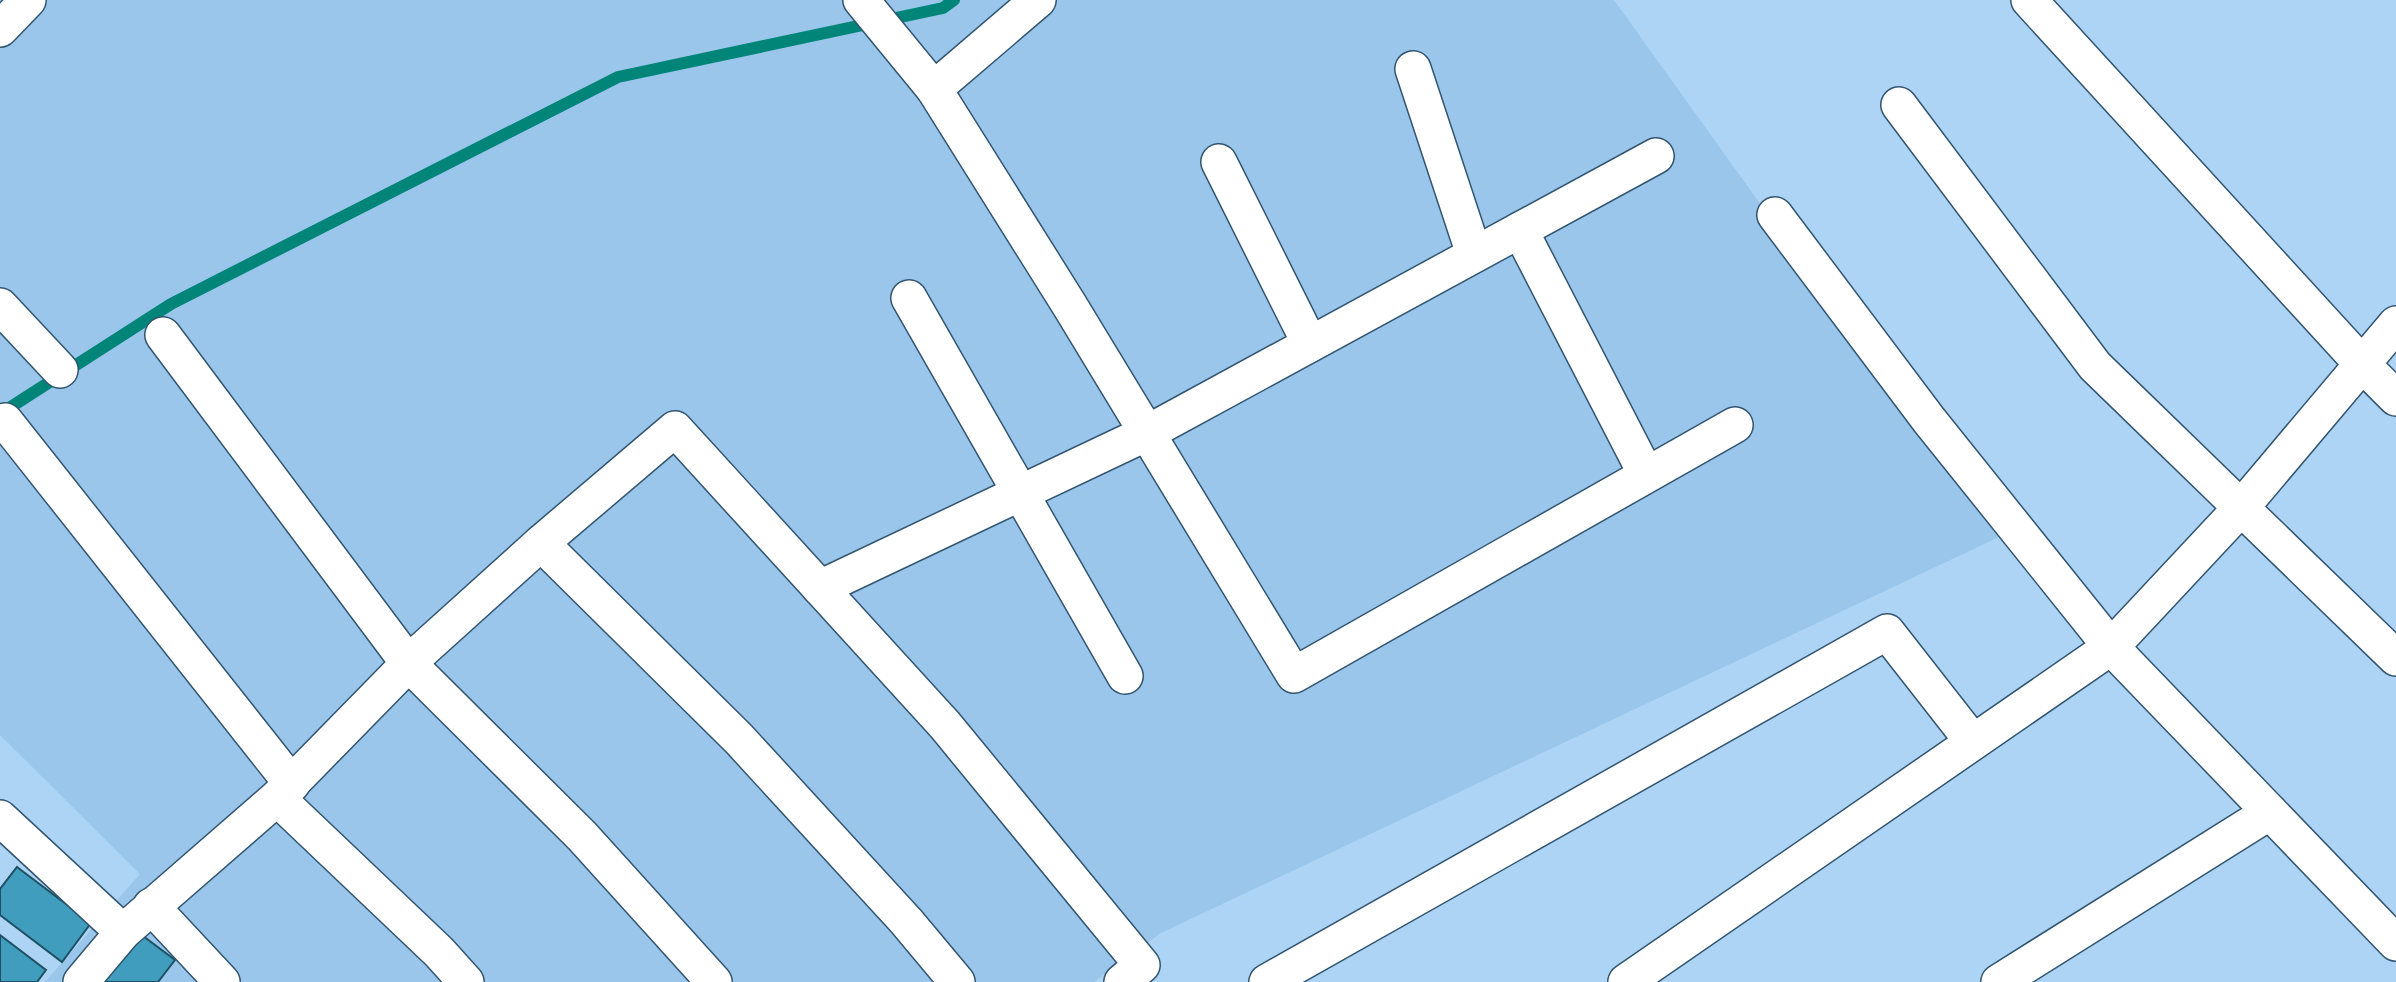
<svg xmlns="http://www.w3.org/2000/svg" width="2396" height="982" viewBox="0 0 2396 982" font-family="'Fira Sans',sans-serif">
<rect width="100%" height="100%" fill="#add4f5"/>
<!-- built -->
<path fill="#99c6ea" d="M 0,0 L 1614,0 L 1999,537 L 1161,933 L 1094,982 L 45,982 L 140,874 L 0,735 Z"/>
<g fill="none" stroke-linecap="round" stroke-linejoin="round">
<!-- stream -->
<path stroke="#028579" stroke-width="12" d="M 0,414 L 171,304 L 618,77 L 943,8 L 954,0"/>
</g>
<!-- building -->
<g fill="#419dbd" stroke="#1e5163" stroke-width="2">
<path d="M 17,867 L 91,923 L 62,962 L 0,915 L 0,889 Z"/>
<path d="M 135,930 L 175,960 L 158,982 L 96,982 Z"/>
<path d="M 0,935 L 46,970 L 37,982 L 0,982 Z"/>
</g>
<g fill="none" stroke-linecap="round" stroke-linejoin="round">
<defs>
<g id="street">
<path d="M 861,0 L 934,89 L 1070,306 L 1294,675 L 1735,425"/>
<path d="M 2029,0 L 2362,364 L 2396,398"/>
<path d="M 0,29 L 28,0"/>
<path d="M 1413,69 L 1474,254"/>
<path d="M 934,89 L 1038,0"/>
<path d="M 1899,105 L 2095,366 L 2396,658"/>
<path d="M 1219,162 L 1310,344"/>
<path d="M 1775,215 L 1929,420 L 2111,647 L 2396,943"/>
<path d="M 1520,230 L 1646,474"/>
<path d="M 909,298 L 1125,676"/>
<path d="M 0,306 L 60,370"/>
<path d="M 163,335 L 409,664 L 582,836 L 714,982"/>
<path d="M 5,421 L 292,784"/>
<path d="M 541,543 L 739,739 L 906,921 L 957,982"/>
<path d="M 820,588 L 1147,433 L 1656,156"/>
<path d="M 277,798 L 439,952 L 466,982"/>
<path d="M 0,818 L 123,932"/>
<path d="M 151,906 L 222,982"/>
<path d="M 81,982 L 123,932 L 277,798 L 418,654 L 541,543 L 675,429 L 945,725 L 1142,965 L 1122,982"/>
<path d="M 1267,982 L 1887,632 L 1973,742"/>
<path d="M 1626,982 L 2111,647 L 2240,509 L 2396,324"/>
<path d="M 1999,982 L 2270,812"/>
</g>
</defs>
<!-- street casing -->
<use href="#street" stroke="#325570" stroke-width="38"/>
<!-- street -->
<use href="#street" stroke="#fff" stroke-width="35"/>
</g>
</svg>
